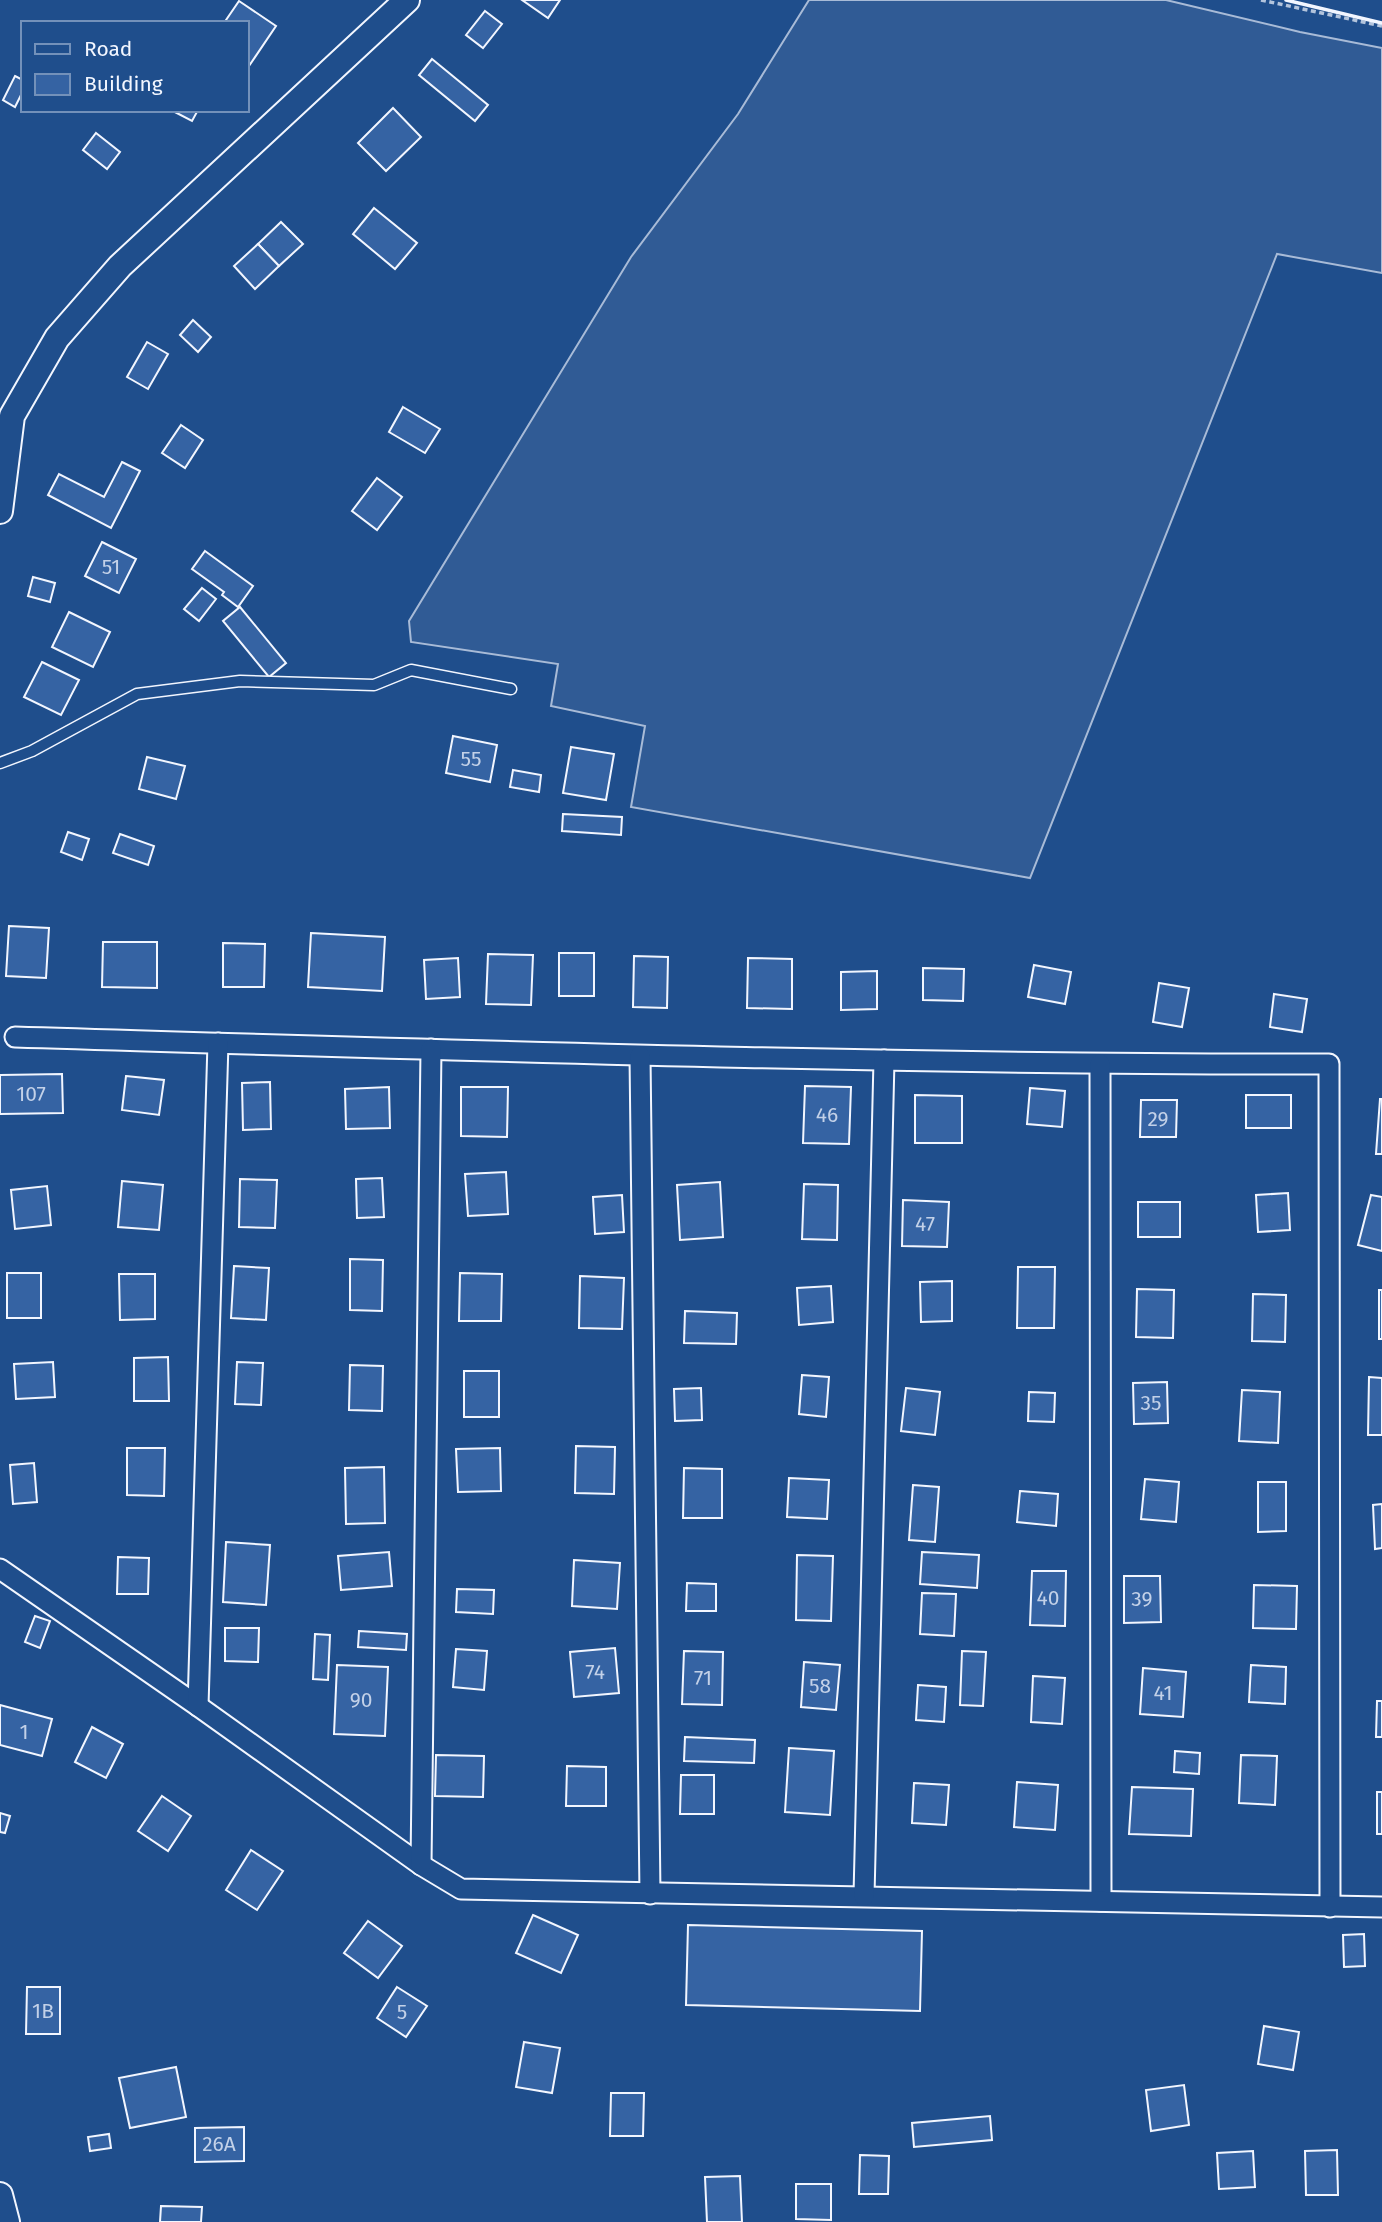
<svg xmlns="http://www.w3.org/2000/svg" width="1382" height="2222" viewBox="0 0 1382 2222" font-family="'Fira Sans',sans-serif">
<rect width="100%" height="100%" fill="#1f4e8c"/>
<!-- built -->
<path fill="#305b95" stroke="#a8bbd7" stroke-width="2" d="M 809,0 L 1166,0 L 1300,32 L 1382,48 L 1382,273 L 1277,254 L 1030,878 L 631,807 L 645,726 L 551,706 L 558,664 L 411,642 L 409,621 L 631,257 L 738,114 Z"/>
<!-- building -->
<g fill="#3563a3" stroke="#f2f6ff" stroke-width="2">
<path d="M 522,0 L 560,0 L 548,18 Z"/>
<path d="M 239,1 L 276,26 L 249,66 L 247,64 L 247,23 L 224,23 Z"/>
<path d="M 485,11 L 502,24 L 483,48 L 466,35 Z"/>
<path d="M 432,59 L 488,105 L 475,121 L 419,75 Z"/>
<path d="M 15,76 L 23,80 L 23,91 L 15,107 L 3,100 Z"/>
<path d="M 393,108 L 421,137 L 386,171 L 358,143 Z"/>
<path d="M 171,110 L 198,110 L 192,121 Z"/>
<path d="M 96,133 L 120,152 L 107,169 L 83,150 Z"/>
<path d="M 374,208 L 417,243 L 395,269 L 353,234 Z"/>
<path d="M 281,222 L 303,244 L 279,266 L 258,244 Z"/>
<path d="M 258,244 L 279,266 L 255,289 L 234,266 Z"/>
<path d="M 193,320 L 211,337 L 198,352 L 180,335 Z"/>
<path d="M 147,342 L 168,354 L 148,389 L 127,377 Z"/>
<path d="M 403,407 L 440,429 L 425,453 L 389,432 Z"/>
<path d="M 181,425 L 203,440 L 185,468 L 162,453 Z"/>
<path d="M 122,462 L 140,471 L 111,528 L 48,495 L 59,474 L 104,497 Z"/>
<path d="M 377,478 L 402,497 L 377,530 L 352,511 Z"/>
<path d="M 102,542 L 136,559 L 119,593 L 85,576 Z"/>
<path d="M 205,551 L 253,586 L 238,607 L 222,595 L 224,592 L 192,569 Z"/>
<path d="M 33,577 L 55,583 L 50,602 L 28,596 Z"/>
<path d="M 202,588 L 216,599 L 199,621 L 184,609 Z"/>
<path d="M 240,607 L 286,663 L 269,677 L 223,621 Z"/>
<path d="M 69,612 L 110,632 L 93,667 L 52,647 Z"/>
<path d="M 42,662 L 79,680 L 61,715 L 24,697 Z"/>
<path d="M 453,736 L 497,745 L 490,782 L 446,773 Z"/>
<path d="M 571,747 L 614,754 L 606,800 L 563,793 Z"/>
<path d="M 147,757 L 185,766 L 176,799 L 139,789 Z"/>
<path d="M 513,770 L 541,775 L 539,792 L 510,787 Z"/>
<path d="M 563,814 L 622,817 L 621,835 L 562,831 Z"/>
<path d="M 68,832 L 89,839 L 82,860 L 61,852 Z"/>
<path d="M 120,834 L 154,846 L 148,865 L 113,853 Z"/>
<path d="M 9,926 L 49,928 L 46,978 L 6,976 Z"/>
<path d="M 311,933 L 385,937 L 382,991 L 308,987 Z"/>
<path d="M 103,942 L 157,942 L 157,988 L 102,987 Z"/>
<path d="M 223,943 L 265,944 L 264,987 L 223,987 Z"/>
<rect x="559" y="953" width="35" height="43"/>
<path d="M 488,954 L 533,955 L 531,1005 L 486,1004 Z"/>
<path d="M 634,956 L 668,957 L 667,1008 L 633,1007 Z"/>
<path d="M 458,958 L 460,997 L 426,999 L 424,960 Z"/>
<path d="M 748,958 L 792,959 L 792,1009 L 747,1008 Z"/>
<path d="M 1034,965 L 1071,972 L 1065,1004 L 1028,997 Z"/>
<path d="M 923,968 L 964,969 L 963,1001 L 923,1000 Z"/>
<path d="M 877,971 L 877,1009 L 841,1010 L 841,972 Z"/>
<path d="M 1159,983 L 1189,988 L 1182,1027 L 1153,1022 Z"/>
<path d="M 1274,994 L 1307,999 L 1302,1032 L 1270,1027 Z"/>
<path d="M 62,1074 L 63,1113 L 0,1114 L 0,1075 Z"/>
<path d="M 126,1076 L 164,1080 L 159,1115 L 122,1110 Z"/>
<path d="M 270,1082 L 271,1129 L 243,1130 L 242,1083 Z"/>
<path d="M 805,1086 L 851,1087 L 849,1144 L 803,1143 Z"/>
<path d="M 389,1087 L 390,1128 L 346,1129 L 345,1089 Z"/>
<path d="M 461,1087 L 508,1087 L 507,1137 L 461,1136 Z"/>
<path d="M 1030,1088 L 1065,1091 L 1062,1127 L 1027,1124 Z"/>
<path d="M 915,1095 L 962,1096 L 962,1143 L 915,1143 Z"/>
<rect x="1246" y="1095" width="45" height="33"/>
<path d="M 1380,1099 L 1382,1099 L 1382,1154 L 1376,1154 Z"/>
<path d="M 1141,1100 L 1177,1100 L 1176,1137 L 1140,1137 Z"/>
<path d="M 506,1172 L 508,1214 L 468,1216 L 465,1174 Z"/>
<path d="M 382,1178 L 384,1217 L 357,1218 L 356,1179 Z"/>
<path d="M 240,1179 L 277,1180 L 275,1228 L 239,1227 Z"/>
<path d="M 122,1181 L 163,1185 L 159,1230 L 118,1227 Z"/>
<path d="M 720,1182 L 723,1237 L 680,1240 L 677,1185 Z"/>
<path d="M 804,1184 L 838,1185 L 837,1240 L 802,1239 Z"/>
<path d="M 47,1186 L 51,1225 L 15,1229 L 11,1190 Z"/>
<path d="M 1288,1193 L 1290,1230 L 1258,1232 L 1256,1195 Z"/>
<path d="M 622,1195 L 624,1232 L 595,1234 L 593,1197 Z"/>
<path d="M 1371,1195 L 1382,1197 L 1382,1251 L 1358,1245 Z"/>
<path d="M 903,1200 L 949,1202 L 947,1247 L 902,1246 Z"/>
<rect x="1138" y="1202" width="42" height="35"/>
<path d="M 350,1259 L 383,1260 L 382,1311 L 350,1310 Z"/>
<path d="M 234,1266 L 269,1268 L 266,1320 L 231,1318 Z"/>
<path d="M 1018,1267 L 1055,1267 L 1054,1328 L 1017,1328 Z"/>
<rect x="7" y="1273" width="34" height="45"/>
<path d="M 460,1273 L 502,1274 L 501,1321 L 459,1321 Z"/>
<path d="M 119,1274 L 155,1274 L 155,1319 L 120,1320 Z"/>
<path d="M 580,1276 L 624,1278 L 622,1329 L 579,1328 Z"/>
<path d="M 952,1281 L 952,1321 L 921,1322 L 920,1282 Z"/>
<path d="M 831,1286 L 833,1322 L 799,1325 L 797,1288 Z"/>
<path d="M 1137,1289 L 1174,1290 L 1173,1338 L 1136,1337 Z"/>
<rect x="1379" y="1290" width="3" height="49"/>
<path d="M 1253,1294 L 1286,1295 L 1285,1342 L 1252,1341 Z"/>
<path d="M 685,1311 L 737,1313 L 736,1344 L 684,1343 Z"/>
<path d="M 168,1357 L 169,1401 L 134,1401 L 134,1358 Z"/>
<path d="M 53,1362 L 55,1397 L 16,1399 L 14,1364 Z"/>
<path d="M 237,1362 L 263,1363 L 261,1405 L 235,1404 Z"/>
<path d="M 350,1365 L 383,1366 L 382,1411 L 349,1410 Z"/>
<rect x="464" y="1371" width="35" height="46"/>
<path d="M 802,1375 L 829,1377 L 826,1417 L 799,1414 Z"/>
<path d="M 1369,1377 L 1382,1378 L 1382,1435 L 1368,1435 Z"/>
<path d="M 1167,1382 L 1168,1423 L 1134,1424 L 1133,1383 Z"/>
<path d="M 701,1388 L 702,1420 L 675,1421 L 674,1389 Z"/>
<path d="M 906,1388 L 940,1392 L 935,1435 L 901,1431 Z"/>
<path d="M 1242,1390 L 1280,1392 L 1278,1443 L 1239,1441 Z"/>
<path d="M 1029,1392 L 1055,1393 L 1054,1422 L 1028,1421 Z"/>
<path d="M 576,1446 L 615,1447 L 614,1494 L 575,1493 Z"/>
<path d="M 127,1448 L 165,1448 L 164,1496 L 127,1495 Z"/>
<path d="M 500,1448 L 501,1491 L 458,1492 L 456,1449 Z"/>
<path d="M 34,1463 L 37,1502 L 13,1504 L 10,1465 Z"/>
<path d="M 384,1467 L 385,1523 L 346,1524 L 345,1468 Z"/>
<path d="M 684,1468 L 722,1469 L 722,1518 L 683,1518 Z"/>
<path d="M 789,1478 L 829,1480 L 827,1519 L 787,1517 Z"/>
<path d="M 1145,1479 L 1179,1482 L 1176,1522 L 1141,1519 Z"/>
<path d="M 1258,1482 L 1286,1482 L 1286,1531 L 1258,1532 Z"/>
<path d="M 913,1485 L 939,1487 L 935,1542 L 909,1540 Z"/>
<path d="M 1020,1491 L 1058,1494 L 1056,1526 L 1017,1522 Z"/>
<path d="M 1382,1504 L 1382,1548 L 1375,1549 L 1373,1505 Z"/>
<path d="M 226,1542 L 270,1545 L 266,1605 L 223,1602 Z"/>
<path d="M 389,1552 L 392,1586 L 341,1590 L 338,1556 Z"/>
<path d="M 922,1552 L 979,1555 L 977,1588 L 920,1584 Z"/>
<path d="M 797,1555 L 833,1556 L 831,1621 L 796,1620 Z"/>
<path d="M 118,1557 L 149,1558 L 148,1594 L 117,1594 Z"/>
<path d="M 574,1560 L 620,1563 L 617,1609 L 572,1606 Z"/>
<path d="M 1032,1571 L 1066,1571 L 1065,1626 L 1030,1625 Z"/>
<path d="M 1124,1576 L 1160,1576 L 1161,1622 L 1124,1623 Z"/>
<path d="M 687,1583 L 716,1584 L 716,1611 L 686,1611 Z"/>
<path d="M 1254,1585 L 1297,1586 L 1296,1629 L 1253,1628 Z"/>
<path d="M 457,1589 L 494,1590 L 493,1614 L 456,1612 Z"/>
<path d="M 922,1593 L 956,1594 L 954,1636 L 920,1634 Z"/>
<path d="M 35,1616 L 50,1621 L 40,1648 L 25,1642 Z"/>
<path d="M 225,1628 L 259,1628 L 258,1662 L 225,1661 Z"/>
<path d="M 359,1631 L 407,1634 L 406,1650 L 358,1647 Z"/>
<path d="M 315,1634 L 330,1635 L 328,1680 L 313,1679 Z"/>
<path d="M 615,1648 L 619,1693 L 574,1697 L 570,1652 Z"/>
<path d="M 456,1649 L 487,1651 L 484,1690 L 453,1687 Z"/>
<path d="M 684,1651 L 723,1652 L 722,1705 L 682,1704 Z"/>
<path d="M 962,1651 L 986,1652 L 983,1706 L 960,1705 Z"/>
<path d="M 804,1662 L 840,1665 L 836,1710 L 801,1707 Z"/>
<path d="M 337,1665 L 388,1667 L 385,1736 L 334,1734 Z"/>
<path d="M 1251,1665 L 1286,1667 L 1285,1704 L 1249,1702 Z"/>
<path d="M 1143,1668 L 1186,1672 L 1183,1717 L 1140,1714 Z"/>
<path d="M 1033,1676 L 1065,1678 L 1062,1724 L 1031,1722 Z"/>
<path d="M 918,1685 L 946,1687 L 944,1722 L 916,1720 Z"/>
<path d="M 1377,1701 L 1382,1701 L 1382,1737 L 1376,1737 Z"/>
<path d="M 0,1705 L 52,1719 L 42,1756 L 0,1745 Z"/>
<path d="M 92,1727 L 123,1744 L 106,1778 L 75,1762 Z"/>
<path d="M 685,1737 L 755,1740 L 754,1763 L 684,1761 Z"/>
<path d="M 789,1748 L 834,1751 L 830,1815 L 785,1812 Z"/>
<path d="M 1175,1751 L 1200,1753 L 1199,1774 L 1174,1772 Z"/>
<path d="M 436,1755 L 484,1756 L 483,1797 L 435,1796 Z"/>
<path d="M 1241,1755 L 1277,1756 L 1275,1805 L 1239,1803 Z"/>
<path d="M 567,1766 L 606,1767 L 606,1806 L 566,1806 Z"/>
<path d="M 681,1775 L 714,1775 L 714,1814 L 680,1814 Z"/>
<path d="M 1017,1782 L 1058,1785 L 1055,1830 L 1014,1827 Z"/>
<path d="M 914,1783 L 949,1785 L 946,1825 L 912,1823 Z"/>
<path d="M 1132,1787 L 1193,1789 L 1191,1836 L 1129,1834 Z"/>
<rect x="1377" y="1792" width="5" height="42"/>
<path d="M 162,1796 L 191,1816 L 168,1851 L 138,1831 Z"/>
<path d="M 0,1813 L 10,1816 L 5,1833 L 0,1832 Z"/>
<path d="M 251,1850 L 283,1871 L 257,1910 L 226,1890 Z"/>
<path d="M 533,1915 L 578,1935 L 561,1973 L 516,1953 Z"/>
<path d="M 368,1921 L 402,1946 L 378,1978 L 344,1953 Z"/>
<path d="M 688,1925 L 922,1931 L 920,2011 L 686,2005 Z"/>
<path d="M 1364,1934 L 1365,1966 L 1344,1967 L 1343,1935 Z"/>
<path d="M 27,1987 L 60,1987 L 60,2034 L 26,2034 Z"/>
<path d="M 397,1987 L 427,2006 L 406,2037 L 377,2018 Z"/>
<path d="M 1264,2026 L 1299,2032 L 1293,2070 L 1258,2064 Z"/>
<path d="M 524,2042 L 560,2048 L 552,2093 L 516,2087 Z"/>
<path d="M 176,2067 L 186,2117 L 130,2128 L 119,2078 Z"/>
<path d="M 1184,2085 L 1189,2125 L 1151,2131 L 1146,2090 Z"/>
<path d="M 611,2093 L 644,2093 L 643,2136 L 610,2136 Z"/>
<path d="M 990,2116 L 992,2140 L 914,2147 L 912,2123 Z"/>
<path d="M 244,2127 L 244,2161 L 195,2162 L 195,2128 Z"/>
<path d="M 109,2134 L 111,2148 L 90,2151 L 88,2137 Z"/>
<path d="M 1337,2150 L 1338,2195 L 1306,2195 L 1305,2151 Z"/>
<path d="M 1253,2151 L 1255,2187 L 1219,2189 L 1217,2153 Z"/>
<path d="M 860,2155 L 889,2156 L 888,2194 L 859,2194 Z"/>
<path d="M 740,2176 L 742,2222 L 707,2222 L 705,2177 Z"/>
<path d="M 796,2184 L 831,2184 L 831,2220 L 796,2219 Z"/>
<path d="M 161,2206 L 202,2207 L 201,2222 L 160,2222 Z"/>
</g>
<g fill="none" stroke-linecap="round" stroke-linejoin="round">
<defs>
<path id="service" d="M 0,763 L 32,751 L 137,694 L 240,681 L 374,685 L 411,670 L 511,689"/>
<g id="minor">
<path d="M 15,1037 C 453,1050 891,1065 1329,1064 L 1330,1907"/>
<path d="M 640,1056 L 650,1894"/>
<path d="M 1100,1064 L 1101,1901"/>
<path d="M 0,1569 L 198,1706 L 421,1865 L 461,1889 L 1382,1907"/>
<path d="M 198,1706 L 218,1043"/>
<path d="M 421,1865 L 431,1049"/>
<path d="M 864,1896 L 884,1060"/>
</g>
<g id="tertiary">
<path d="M 0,511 L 12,416 L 57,338 L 120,266 L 407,0"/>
<path d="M 0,2195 L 7,2222"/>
</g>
</defs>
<!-- service casing -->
<use href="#service" stroke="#f2f6ff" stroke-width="13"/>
<!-- minor casing -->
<use href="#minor" stroke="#f2f6ff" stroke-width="23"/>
<!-- tertiary casing -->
<use href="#tertiary" stroke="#f2f6ff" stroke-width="28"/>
<!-- path -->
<path stroke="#b3c4dc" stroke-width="3.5" stroke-dasharray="5 3.5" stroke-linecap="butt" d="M 1261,0 L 1382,26"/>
<!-- service -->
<use href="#service" stroke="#1f4e8c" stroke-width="10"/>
<!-- minor -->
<use href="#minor" stroke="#1f4e8c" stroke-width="19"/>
<!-- tertiary -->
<use href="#tertiary" stroke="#1f4e8c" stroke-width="24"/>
<!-- wall -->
<path stroke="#f2f6ff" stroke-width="3.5" d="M 1286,0 L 1382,23"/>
</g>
<g text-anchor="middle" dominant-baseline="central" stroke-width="5" stroke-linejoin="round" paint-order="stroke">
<!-- number labels -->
<g font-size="21" fill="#c3d1e8">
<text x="111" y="567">51</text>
<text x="471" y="759">55</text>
<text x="31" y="1094">107</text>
<text x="827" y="1115">46</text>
<text x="1158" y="1119">29</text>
<text x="925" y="1224">47</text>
<text x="1151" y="1403">35</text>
<text x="1048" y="1598">40</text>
<text x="1142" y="1599">39</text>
<text x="595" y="1672">74</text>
<text x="703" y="1678">71</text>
<text x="820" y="1686">58</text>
<text x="1163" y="1693">41</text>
<text x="361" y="1700">90</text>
<text x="24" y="1732">1</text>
<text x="43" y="2011">1В</text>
<text x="402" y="2012">5</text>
<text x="219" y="2144">26А</text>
</g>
</g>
<!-- legend -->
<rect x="21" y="21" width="228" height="91" fill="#1f4e8c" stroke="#7391ba" stroke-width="2"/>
<rect x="35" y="44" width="35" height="10" fill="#1f4e8c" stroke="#7391ba" stroke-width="2"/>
<text x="84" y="56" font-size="21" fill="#f2f6ff">Road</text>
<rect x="35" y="74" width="35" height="21" fill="#3563a3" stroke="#7391ba" stroke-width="2"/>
<text x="84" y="91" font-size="21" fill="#f2f6ff">Building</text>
</svg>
